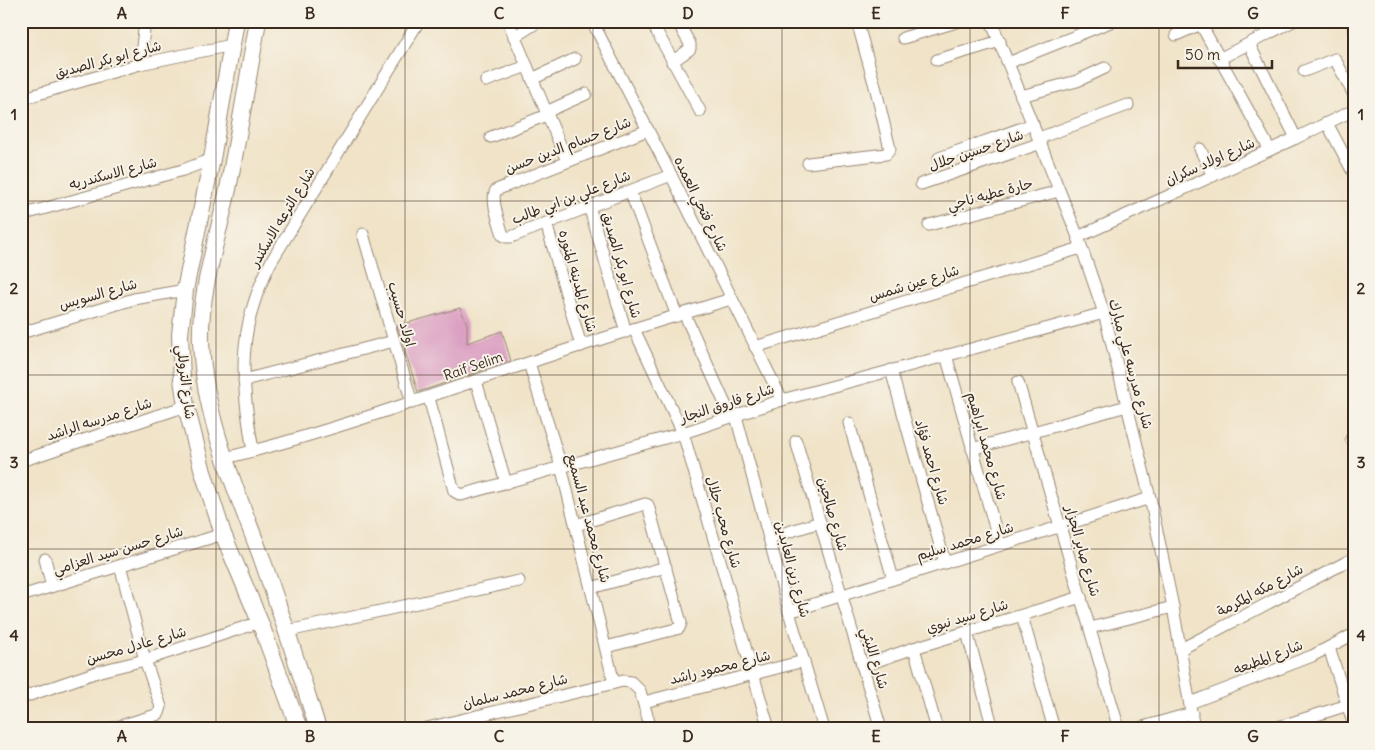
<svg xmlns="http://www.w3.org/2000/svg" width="1375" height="750" viewBox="0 0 1375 750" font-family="Delius,'Playpen Sans Arabic',sans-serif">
<rect width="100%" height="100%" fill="#f7f3e8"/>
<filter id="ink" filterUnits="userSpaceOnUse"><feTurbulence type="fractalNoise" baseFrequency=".02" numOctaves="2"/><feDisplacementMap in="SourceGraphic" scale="10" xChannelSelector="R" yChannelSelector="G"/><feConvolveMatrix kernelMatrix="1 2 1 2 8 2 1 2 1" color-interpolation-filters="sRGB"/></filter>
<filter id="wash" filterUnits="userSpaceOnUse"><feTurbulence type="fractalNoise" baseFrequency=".0096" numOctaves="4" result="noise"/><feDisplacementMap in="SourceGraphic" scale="20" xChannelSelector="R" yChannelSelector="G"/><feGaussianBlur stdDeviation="1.12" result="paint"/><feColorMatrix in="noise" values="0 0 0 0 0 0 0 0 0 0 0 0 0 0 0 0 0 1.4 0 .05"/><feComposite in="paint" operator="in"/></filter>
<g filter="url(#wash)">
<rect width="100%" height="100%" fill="#f0e3c8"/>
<g id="blocks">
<!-- building -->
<path fill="#dba0c2" d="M 460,308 L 467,324 L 467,343 L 502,331 L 511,361 L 418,392 L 397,326 Z"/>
</g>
</g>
<g filter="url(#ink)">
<use href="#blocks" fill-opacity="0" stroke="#968673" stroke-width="1"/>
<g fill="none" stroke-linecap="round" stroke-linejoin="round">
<defs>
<g id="street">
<path d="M 508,21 L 567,161"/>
<path d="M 592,21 L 671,175 L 782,400"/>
<path d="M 651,21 L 700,111"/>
<path d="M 991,21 L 1078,237 L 1104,313 L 1150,498 L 1173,607 L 1194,729"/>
<path d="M 1199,21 L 1270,150"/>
<path d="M 1351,21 L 1354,27"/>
<path d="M 1176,35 L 1201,24"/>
<path d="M 514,37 L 539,21"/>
<path d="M 903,38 L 960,21"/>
<path d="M 1249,44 L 1296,138"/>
<path d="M 1219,59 L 1293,21"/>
<path d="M 937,60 L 1000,41"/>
<path d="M 672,62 L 690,49 L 690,44 L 682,30 L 689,21"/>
<path d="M 1008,63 L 1113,21"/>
<path d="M 140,64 L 145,21"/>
<path d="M 1304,71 L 1335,59 L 1354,95"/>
<path d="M 532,79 L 575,59"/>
<path d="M 486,81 L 527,66"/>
<path d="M 1021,96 L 1077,81 L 1105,68"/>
<path d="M 21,99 L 140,64 L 232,45"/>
<path d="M 546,112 L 586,94"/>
<path d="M 1327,123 L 1354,174"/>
<path d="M 648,130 L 496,190 C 490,200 500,224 503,235 L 506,237 L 511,237 L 671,175"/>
<path d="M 491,137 L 547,115"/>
<path d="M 1039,138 L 1128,105"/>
<path d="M 1200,149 L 1213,176"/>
<path d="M 939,158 L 1033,124"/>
<path d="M 808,163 L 886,154 L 890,149 L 876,90 L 857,21"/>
<path d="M 921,184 L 1041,143"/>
<path d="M 630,191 L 677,316"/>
<path d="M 589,206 L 626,332"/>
<path d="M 21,215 L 183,170 L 212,159"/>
<path d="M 546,223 L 581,346"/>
<path d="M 929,225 L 1059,191"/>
<path d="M 363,234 L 412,403"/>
<path d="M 1078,237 L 1296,138 L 1354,110"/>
<path d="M 684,313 L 731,417"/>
<path d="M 634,329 L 683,433 L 769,729"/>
<path d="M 21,333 L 134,299 L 185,290"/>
<path d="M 755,347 L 1081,248"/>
<path d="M 946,355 L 1000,545"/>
<path d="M 529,363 L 561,466 L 614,683"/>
<path d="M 891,370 L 945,563"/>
<path d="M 244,380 L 394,341"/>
<path d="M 476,381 L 506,483"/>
<path d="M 1018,382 L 1119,729"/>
<path d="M 429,398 L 454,491 L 461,495 L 683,433 L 782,400 L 1104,313"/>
<path d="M 736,416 L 789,612 L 824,729"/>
<path d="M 849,423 L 893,579"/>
<path d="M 1351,439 L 1354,438"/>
<path d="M 796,441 L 881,729"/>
<path d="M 972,449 L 1127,406"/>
<path d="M 253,451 C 241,378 236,330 271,262 L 419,21"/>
<path d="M 225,458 C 328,433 428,396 528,363 C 595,340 663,320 731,299"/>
<path d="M 21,461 L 186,406"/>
<path d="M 576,525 L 645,504 L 648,505 L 681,623 L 679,628 L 676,629 L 606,647"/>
<path d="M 769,538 L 820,522"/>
<path d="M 45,559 L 52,586"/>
<path d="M 591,588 L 666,567"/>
<path d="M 21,596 L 223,534"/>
<path d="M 789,612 L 1150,498"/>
<path d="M 1022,616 L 1054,729"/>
<path d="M 1090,628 L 1173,607"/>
<path d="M 288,631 L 519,581"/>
<path d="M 967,632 L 993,729"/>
<path d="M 914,648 L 936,726"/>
<path d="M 1329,648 L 1354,725"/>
<path d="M 1181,649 L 1354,558"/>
<path d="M 862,666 L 914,648 L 1081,597"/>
<path d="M 21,698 L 100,671 L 145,660 L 260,622"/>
<path d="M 644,702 L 804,661"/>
<path d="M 1190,703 L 1312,656 L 1354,634"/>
<path d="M 477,716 L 481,729"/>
<path d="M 110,729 L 156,715 L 159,713 L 161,707 L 145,660 L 120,565"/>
<path d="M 423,729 L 623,681 L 631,682 L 640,691 L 651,729"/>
<path d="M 1136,729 L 1192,713"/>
<path d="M 1272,729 L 1354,703"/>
</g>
<g id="secondary">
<path d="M 236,21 L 212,159 L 185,290 L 180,335 L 182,379 L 186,406 L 203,472 L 223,534 L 260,622 L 299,729"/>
<path d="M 258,21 C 248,77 239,133 228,189 C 218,237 199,293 201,342 C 204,417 235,487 261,556 C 281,613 300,671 318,729"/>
</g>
</defs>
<!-- street casing -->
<use href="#street" stroke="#968673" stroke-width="13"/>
<!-- secondary casing -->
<use href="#secondary" stroke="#968673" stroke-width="18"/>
<!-- street -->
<use href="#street" stroke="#fff" stroke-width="11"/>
<!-- secondary -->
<use href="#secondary" stroke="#fff" stroke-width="16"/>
</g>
</g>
<!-- grid -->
<path fill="none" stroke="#3b2a1e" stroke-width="1" stroke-opacity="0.55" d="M 216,21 L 216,729M 405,21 L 405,729M 593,21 L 593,729M 782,21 L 782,729M 970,21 L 970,729M 1159,21 L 1159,729M 21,201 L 1354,201M 21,375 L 1354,375M 21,549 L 1354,549"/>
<g text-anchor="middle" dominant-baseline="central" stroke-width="4" stroke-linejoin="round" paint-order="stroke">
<!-- street labels -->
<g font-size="14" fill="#3b2a1e" stroke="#f7f3e8">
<text transform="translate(108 59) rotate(-15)">شارع ابو بكر الصديق</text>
<text transform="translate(568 145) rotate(-21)">شارع حسام الدين حسن</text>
<text transform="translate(976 150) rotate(-19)">شارع حسين جلال</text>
<text transform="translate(1210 161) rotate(-24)">شارع اولاد سكران</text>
<text transform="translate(113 173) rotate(-15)">شارع الاسكندريه</text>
<text transform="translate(990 194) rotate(-15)">حارة عطيه ناجي</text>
<text transform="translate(571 197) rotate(-21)">شارع علي بن ابي طالب</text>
<text transform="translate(701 204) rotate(64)">شارع فتحي العمده</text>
<text transform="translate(282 217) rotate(-59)">شارع الترعه الاسكندر</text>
<text transform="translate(622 265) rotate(74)">شارع ابو بكر الصديق</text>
<text transform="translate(578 281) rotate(74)">شارع المدينه المنوره</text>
<text transform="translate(914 283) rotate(-17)">شارع عين شمس</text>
<text transform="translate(98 294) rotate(-16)">شارع السويس</text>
<text transform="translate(402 314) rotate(74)">اولاد حسيب</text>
<text transform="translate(1131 364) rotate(75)">شارع مدرسه علي مبارك</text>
<text transform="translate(473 366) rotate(-19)">Raif Selim</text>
<text transform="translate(186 382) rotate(83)">شارع التروللي</text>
<text transform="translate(727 403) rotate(-18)">شارع فاروق النجار</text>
<text transform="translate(99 419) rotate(-18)">شارع مدرسه الراشد</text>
<text transform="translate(987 446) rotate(74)">شارع محمد ابراهيم</text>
<text transform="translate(932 462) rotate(74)">شارع احمد فؤاد</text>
<text transform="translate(833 514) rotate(74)">شارع صالحين</text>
<text transform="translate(589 518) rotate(75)">شارع محمد عبد السميع</text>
<text transform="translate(724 522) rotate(74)">شارع محب جلال</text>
<text transform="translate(965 541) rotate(-17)">شارع محمد سليم</text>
<text transform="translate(118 550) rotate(-17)">شارع حسن سيد العزامي</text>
<text transform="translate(1083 551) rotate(74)">شارع صابر الجزار</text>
<text transform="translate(793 569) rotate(75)">شارع زين العابدين</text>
<text transform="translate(1260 590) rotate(-28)">شارع مكه المكرمة</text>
<text transform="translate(967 616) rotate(-17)">شارع سيد نبوي</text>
<text transform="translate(136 645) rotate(-16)">شارع عادل محسن</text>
<text transform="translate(1268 657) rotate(-21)">شارع المطبعه</text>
<text transform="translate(875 658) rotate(73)">شارع الليثي</text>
<text transform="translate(720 667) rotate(-14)">شارع محمود راشد</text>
<text transform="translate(515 691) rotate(-14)">شارع محمد سلمان</text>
</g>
</g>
<!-- margin -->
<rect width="1375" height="750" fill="none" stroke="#f7f3e8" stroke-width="55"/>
<!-- scale -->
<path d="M1178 60v8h94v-8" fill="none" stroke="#3b2a1e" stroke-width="2.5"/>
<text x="1185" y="60" font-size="15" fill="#3b2a1e" stroke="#f7f3e8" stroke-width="4" paint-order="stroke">50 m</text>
<rect x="28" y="28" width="1320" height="694" fill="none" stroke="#3b2a1e" stroke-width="2"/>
<g font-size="16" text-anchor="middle" font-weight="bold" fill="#3b2a1e">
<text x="122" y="19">A</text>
<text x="310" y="19">B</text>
<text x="499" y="19">C</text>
<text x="688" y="19">D</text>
<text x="876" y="19">E</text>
<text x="1065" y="19">F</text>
<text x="1253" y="19">G</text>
<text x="14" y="120">1</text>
<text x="1361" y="120">1</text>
<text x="14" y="294">2</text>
<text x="1361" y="294">2</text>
<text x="14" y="468">3</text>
<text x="1361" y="468">3</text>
<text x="14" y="641">4</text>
<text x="1361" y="641">4</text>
<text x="122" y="742">A</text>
<text x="310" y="742">B</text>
<text x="499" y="742">C</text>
<text x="688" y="742">D</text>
<text x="876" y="742">E</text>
<text x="1065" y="742">F</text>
<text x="1253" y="742">G</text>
</g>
</svg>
